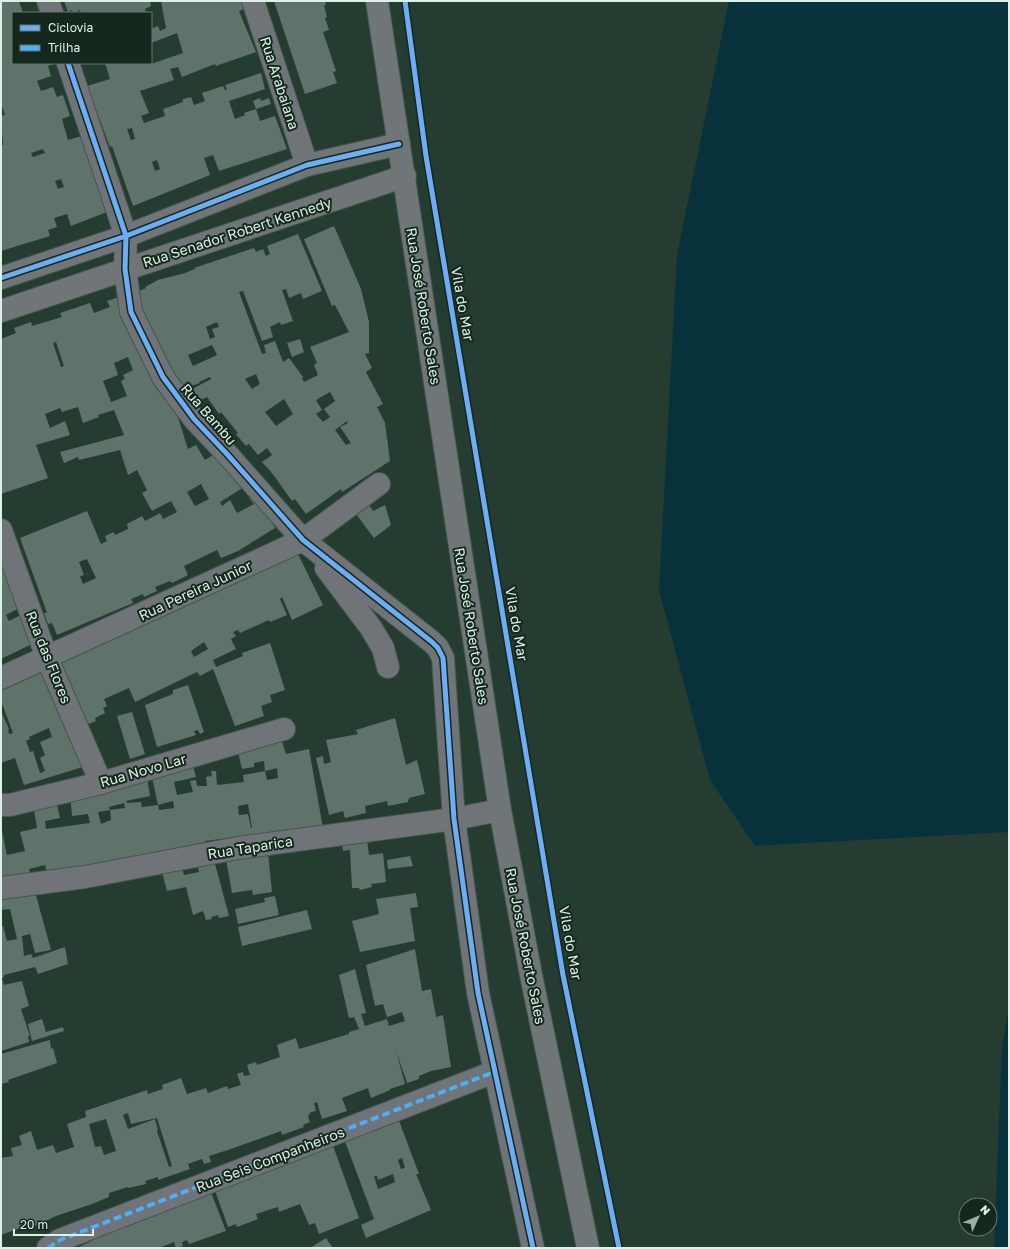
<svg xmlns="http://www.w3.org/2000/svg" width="1010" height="1249" viewBox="0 0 1010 1249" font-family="'Golos Text',sans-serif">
<rect width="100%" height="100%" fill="#253c31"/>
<!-- water -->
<g fill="#07323b">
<path d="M 729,1 L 1009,1 L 1009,832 L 755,846 L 710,780 L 659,590 L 677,255 Z"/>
<path d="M 1009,1008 L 1009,1248 L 994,1248 L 1002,1047 Z"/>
</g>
<!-- pier -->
<path fill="#253c31" d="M 1009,832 L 1009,834 L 753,847 L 755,846 Z"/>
<!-- building -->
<g fill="#60736a" fill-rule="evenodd">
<path d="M 1,1 L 19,1 L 23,13 L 13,13 L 13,63 L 55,63 L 48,66 L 51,76 L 37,81 L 41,91 L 53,87 L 57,97 L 63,95 L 70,116 L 62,119 L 68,140 L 82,136 L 107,212 L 71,226 L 67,214 L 54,218 L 57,227 L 48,230 L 50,236 L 1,251 L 1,145 L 3,145 L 1,116 L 5,115 L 1,103 ZM 43,149 L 45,153 L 33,157 L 31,153 ZM 61,179 L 64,187 L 58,189 L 55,181 Z"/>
<path d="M 64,1 L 150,1 L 151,6 L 145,9 L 146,13 L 81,13 L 80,10 L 73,13 L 72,10 L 68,12 Z"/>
<path d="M 161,1 L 241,1 L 244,9 L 239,11 L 256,52 L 216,66 L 215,64 L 182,77 L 178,67 L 170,69 L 174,80 L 140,91 L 149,113 L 141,116 L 144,123 L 165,116 L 163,109 L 183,102 L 183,99 L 191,97 L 194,105 L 205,101 L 202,93 L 223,86 L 225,90 L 227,90 L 225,85 L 261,73 L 265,89 L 229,101 L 235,119 L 245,115 L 244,113 L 256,109 L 260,121 L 275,116 L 287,149 L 219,171 L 213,155 L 204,158 L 210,175 L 133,206 L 112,146 L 110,147 L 87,86 L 110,79 L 105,63 L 151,64 L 183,53 L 177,33 L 151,43 L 151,29 L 158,26 L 160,31 L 166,28 ZM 132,128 L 135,139 L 131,140 L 127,129 ZM 157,160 L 160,169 L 155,171 L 152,162 Z"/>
<path d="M 274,1 L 325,1 L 326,5 L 324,5 L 327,17 L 325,18 L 329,30 L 323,32 L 336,71 L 333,72 L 337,83 L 305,94 Z"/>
<path d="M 260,98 L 261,101 L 269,98 L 271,104 L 256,109 L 253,101 Z"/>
<path d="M 334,226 L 361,289 L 369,322 L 369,353 L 365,354 L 372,368 L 366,372 L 383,404 L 377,407 L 385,423 L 390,461 L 342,492 L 341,489 L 306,514 L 295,499 L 292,501 L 272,473 L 262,462 L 272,455 L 267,448 L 258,455 L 249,444 L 246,446 L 236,434 L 238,433 L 221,412 L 219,414 L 207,397 L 197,402 L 192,389 L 211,379 L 210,377 L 199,382 L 200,383 L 182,389 L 130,295 L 146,288 L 145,287 L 158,280 L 185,273 L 195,269 L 194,268 L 254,248 L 256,252 L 263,249 L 266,256 L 270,254 L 267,246 L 298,234 L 322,291 L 303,299 L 301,293 L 289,298 L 286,289 L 282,290 L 293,321 L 281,325 L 280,322 L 270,327 L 273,337 L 262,341 L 243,291 L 239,292 L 262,354 L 266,353 L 264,345 L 275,341 L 283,362 L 289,358 L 303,377 L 302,378 L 304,382 L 318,375 L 314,365 L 317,363 L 310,347 L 349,332 L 335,305 L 332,306 L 304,239 ZM 217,322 L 219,327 L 212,329 L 215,337 L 210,339 L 206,327 ZM 212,345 L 217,355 L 193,366 L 188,355 ZM 256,374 L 260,384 L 252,389 L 245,379 ZM 330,392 L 335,401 L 324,409 L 330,417 L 323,422 L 316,414 L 322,410 L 316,400 ZM 284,399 L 293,414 L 276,426 L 265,412 ZM 347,421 L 348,423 L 340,427 L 351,443 L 346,445 L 335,430 Z"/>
<path d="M 119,297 L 158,391 L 163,389 L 174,412 L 176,411 L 188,449 L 196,445 L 205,460 L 222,450 L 246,486 L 220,502 L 222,506 L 230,500 L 237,513 L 254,504 L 249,498 L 256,494 L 275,528 L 238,551 L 221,558 L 217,550 L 184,566 L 188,575 L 172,583 L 170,581 L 155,587 L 157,591 L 144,597 L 143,594 L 131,599 L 133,603 L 57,635 L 52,623 L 48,624 L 44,613 L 47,613 L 20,538 L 87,511 L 101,544 L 107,541 L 105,536 L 114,532 L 115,535 L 128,529 L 127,524 L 142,516 L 145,521 L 160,513 L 163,519 L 177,512 L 171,501 L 152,511 L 142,493 L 147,490 L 137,470 L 128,475 L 120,450 L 79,460 L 78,457 L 64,463 L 60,452 L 124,435 L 114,410 L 98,415 L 99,417 L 83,423 L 78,407 L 62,412 L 60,408 L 45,414 L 50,428 L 65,421 L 70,435 L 36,445 L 48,478 L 1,494 L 1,339 L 16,333 L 14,328 L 31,322 L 32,326 L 62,317 L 60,313 L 90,303 L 94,313 L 110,307 L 107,301 ZM 56,342 L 64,366 L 61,367 L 53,343 ZM 128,357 L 133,370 L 123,375 L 125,379 L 121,381 L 127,396 L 111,402 L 103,381 L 118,375 L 114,363 ZM 201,484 L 209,499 L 195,506 L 187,492 ZM 87,559 L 96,578 L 83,584 L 80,576 L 84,575 L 79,562 Z"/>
<path d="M 300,339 L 304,352 L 292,357 L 287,343 Z"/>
<path d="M 366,500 L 373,511 L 385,505 L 391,525 L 374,538 L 353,510 Z"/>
<path d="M 296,550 L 323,605 L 292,620 L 282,597 L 280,599 L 287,615 L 270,622 L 269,620 L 240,633 L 238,630 L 233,632 L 236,636 L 231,639 L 236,649 L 213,660 L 216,667 L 243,656 L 242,653 L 270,643 L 285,690 L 270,695 L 272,702 L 261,706 L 264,716 L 235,726 L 213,669 L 200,676 L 197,672 L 135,702 L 129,688 L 104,699 L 107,706 L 103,708 L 105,713 L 95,718 L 96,721 L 89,724 L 87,721 L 85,722 L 60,658 ZM 204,642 L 208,649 L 194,657 L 191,651 Z"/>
<path d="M 1,556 L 21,607 L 6,615 L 9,621 L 23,614 L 34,643 L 1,659 Z"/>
<path d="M 41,669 L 83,767 L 24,785 L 15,758 L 1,763 L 1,711 L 9,729 L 8,730 L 9,734 L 13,733 L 1,701 L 1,689 ZM 49,728 L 52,737 L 40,742 L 45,755 L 40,758 L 45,771 L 40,773 L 33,751 L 30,752 L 26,741 L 30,739 L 29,737 Z"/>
<path d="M 188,685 L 204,732 L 200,734 L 198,730 L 194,731 L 196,735 L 157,747 L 145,705 L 173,694 L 173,690 Z"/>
<path d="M 132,712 L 145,754 L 130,759 L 117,716 Z"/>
<path d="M 395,718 L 406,765 L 417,760 L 425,794 L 409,798 L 408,802 L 388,806 L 387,801 L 365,806 L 366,813 L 345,818 L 343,811 L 329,815 L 316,758 L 323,756 L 324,764 L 331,762 L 326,740 L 358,734 L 356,730 Z"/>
<path d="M 280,735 L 286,754 L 309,749 L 323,828 L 300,831 L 300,828 L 253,836 L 252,833 L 252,835 L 205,841 L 205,845 L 47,873 L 45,865 L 29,869 L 31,875 L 1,877 L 1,827 L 7,855 L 25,851 L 20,832 L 37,828 L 33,804 L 56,799 L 60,818 L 45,821 L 46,829 L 90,823 L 88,814 L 72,816 L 70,793 L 146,771 L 150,796 L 126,801 L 127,803 L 141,802 L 142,807 L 158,805 L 151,773 L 192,761 L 196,777 L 174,782 L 177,795 L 193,792 L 190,781 L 196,780 L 197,786 L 207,786 L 206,777 L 212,776 L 211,771 L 216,771 L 217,785 L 244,782 L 243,775 L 265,771 L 264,761 L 254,763 L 254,767 L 242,769 L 237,748 ZM 277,768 L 278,778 L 267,780 L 265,771 ZM 173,801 L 174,808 L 159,810 L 158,805 ZM 124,803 L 125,808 L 110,810 L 111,820 L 101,824 L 98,812 L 110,810 L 109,807 ZM 248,804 L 252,828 L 251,828 L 248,814 L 239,815 L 238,806 Z"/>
<path d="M 367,839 L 369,855 L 383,853 L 386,882 L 371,884 L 372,887 L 360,890 L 359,888 L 352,888 L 350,850 L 343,851 L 342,842 Z"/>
<path d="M 268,853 L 272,892 L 253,895 L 252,890 L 232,893 L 226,859 Z"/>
<path d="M 410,856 L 413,866 L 388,869 L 387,860 Z"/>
<path d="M 214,860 L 229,916 L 219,918 L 218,915 L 211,917 L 212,919 L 206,920 L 203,911 L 193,915 L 186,887 L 167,891 L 162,872 L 182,868 L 184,875 L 199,872 L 197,863 Z"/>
<path d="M 34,888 L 51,950 L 35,953 L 30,934 L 22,936 L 24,956 L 31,954 L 33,958 L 65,947 L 68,964 L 38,974 L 35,967 L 4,975 L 4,977 L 2,978 L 4,985 L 22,981 L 29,1006 L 21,1009 L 30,1036 L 28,1036 L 29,1042 L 1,1051 L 1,926 L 3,926 L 7,941 L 17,939 L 10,909 L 1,910 L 1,892 Z"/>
<path d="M 416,893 L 418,907 L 410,908 L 415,941 L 360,952 L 352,921 L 379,914 L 376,899 Z"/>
<path d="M 275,896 L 279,915 L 238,924 L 235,909 L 265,902 L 264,898 Z"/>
<path d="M 307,910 L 312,929 L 242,946 L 238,927 Z"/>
<path d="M 415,949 L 422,991 L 431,989 L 436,1017 L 443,1015 L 451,1067 L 431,1071 L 419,1076 L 419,1079 L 407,1083 L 396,1051 L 405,1084 L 390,1089 L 390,1090 L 371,1098 L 368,1088 L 342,1098 L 347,1111 L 322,1119 L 317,1102 L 314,1103 L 316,1111 L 311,1112 L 308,1116 L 310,1122 L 303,1125 L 304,1127 L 282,1135 L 281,1131 L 228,1150 L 209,1156 L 211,1162 L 204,1164 L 202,1159 L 188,1164 L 190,1169 L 158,1180 L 158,1177 L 145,1181 L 146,1184 L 128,1188 L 128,1187 L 109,1193 L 109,1197 L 92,1204 L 56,1216 L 35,1226 L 21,1230 L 20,1228 L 1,1235 L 1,1158 L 13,1156 L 11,1148 L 22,1145 L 19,1136 L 31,1131 L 37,1150 L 53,1145 L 56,1153 L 74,1147 L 67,1124 L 86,1117 L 85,1111 L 147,1090 L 148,1094 L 163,1089 L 162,1085 L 181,1078 L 187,1094 L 206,1088 L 208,1093 L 227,1086 L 228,1089 L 241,1085 L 237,1074 L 243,1072 L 244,1076 L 250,1075 L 247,1065 L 256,1062 L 257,1065 L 280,1057 L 277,1045 L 296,1038 L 299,1049 L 349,1034 L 349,1032 L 359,1029 L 354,1017 L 349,1018 L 339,975 L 355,969 L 366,1013 L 361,1014 L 365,1026 L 387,1019 L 389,1026 L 405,1021 L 402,1012 L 387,1017 L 383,1004 L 375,1006 L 366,965 ZM 128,1113 L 131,1124 L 157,1118 L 172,1166 L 169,1167 L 157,1131 L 158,1130 L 155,1119 L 128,1129 L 123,1115 ZM 106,1119 L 116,1151 L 104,1155 L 101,1146 L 95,1147 L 89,1124 Z"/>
<path d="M 42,1019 L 46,1032 L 63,1027 L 64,1031 L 32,1041 L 28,1024 Z"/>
<path d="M 50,1040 L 51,1049 L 53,1048 L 57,1063 L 8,1080 L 9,1082 L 1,1084 L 1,1054 Z"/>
<path d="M 398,1118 L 419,1174 L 416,1174 L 431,1210 L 366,1238 L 361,1225 L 374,1219 L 343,1136 ZM 402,1158 L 405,1168 L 401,1169 L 398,1160 ZM 393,1174 L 395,1182 L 378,1189 L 374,1176 L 377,1176 L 378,1180 Z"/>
<path d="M 332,1143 L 359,1218 L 319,1234 L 315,1223 L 309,1225 L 300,1204 L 279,1212 L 278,1207 L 256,1214 L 258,1219 L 237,1227 L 236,1224 L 228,1227 L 213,1185 Z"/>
<path d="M 209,1187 L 226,1231 L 189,1244 L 187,1240 L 182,1242 L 183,1246 L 178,1248 L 176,1248 L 174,1242 L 159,1248 L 77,1248 L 95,1239 L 90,1229 Z"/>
<path d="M 326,1238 L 333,1248 L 310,1248 Z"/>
</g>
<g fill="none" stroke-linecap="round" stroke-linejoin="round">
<defs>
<g id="street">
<path d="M 48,1 L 52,13"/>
<path d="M 253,1 L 307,165"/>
<path d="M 68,63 L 126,236 L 125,269 L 131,312 L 163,377 L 194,419 L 227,454 L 303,540 L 432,642 L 438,648 L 443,658 L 454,819 L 478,993 L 533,1248"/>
<path d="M 1,530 L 47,658 L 101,783"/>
<path d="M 326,568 L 371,628 L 383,648 L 388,667"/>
<path d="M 1,678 L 303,540 L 379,484"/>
<path d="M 1,805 L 10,805 L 101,783 L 284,729"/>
<path d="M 1,888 L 85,877 L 238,848 L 454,819 L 500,810"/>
<path d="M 48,1248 L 60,1240 L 494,1072"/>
</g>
<g id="secondary">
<path d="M 377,1 L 500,810 L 532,980 L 588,1248"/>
<path d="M 1,278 L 126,236 L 307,165 L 399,144"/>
<path d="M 1,311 L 405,176"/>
</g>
</defs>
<!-- street casing -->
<use href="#street" stroke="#44574e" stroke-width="24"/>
<!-- secondary casing -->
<use href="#secondary" stroke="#44574e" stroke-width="24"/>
<!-- street -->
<use href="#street" stroke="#707478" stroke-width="22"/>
<!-- secondary -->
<use href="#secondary" stroke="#707678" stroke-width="22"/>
<!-- quiet -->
<path stroke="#4cb0f7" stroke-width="4" stroke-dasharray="8 4" stroke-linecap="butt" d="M 48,1248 L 60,1240 L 494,1072"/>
<defs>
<g id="cycleway">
<path d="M 405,1 L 426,156 L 563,975 L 619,1248"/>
<path d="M 68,63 L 126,236 L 125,269 L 131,312 L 163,377 L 194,419 L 227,454 L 303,540 L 432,642 L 438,648 L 443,658 L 454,819 L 478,993 L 533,1248"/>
<path d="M 1,278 L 126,236 L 307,165 L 399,144"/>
</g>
</defs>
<!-- cycleway casing -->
<use href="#cycleway" stroke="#16281e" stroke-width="8"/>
<!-- cycleway -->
<use href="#cycleway" stroke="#6dadf4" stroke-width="5"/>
</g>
<g text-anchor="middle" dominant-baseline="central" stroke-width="4" stroke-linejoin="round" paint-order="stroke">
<!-- street labels -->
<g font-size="14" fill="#dbf2e4" stroke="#16281e">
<text transform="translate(280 83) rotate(72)">Rua Arabaiana</text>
<text transform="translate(237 232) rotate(-18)">Rua Senador Robert Kennedy</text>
<text transform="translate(463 304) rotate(80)">Vila do Mar</text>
<text transform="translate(424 306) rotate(81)">Rua José Roberto Sales</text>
<text transform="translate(209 414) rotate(49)">Rua Bambu</text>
<text transform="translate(195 590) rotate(-25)">Rua Pereira Junior</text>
<text transform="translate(517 624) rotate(80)">Vila do Mar</text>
<text transform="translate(472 626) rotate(81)">Rua José Roberto Sales</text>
<text transform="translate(49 657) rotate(68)">Rua das Flores</text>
<text transform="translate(143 770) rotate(-16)">Rua Novo Lar</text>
<text transform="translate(250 847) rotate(-9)">Rua Taparica</text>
<text transform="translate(571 943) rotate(80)">Vila do Mar</text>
<text transform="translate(526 946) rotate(79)">Rua José Roberto Sales</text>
<text transform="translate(270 1159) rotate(-21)">Rua Seis Companheiros</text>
</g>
</g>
<!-- border -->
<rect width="1010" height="1249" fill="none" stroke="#dbf2e4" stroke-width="4"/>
<!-- legend -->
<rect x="12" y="12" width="140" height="52" fill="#16281e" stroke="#65796d"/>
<rect x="20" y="25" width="20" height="6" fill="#6dadf4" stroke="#65796d"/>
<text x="48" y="32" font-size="12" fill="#dbf2e4">Ciclovia</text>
<rect x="20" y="45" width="20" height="6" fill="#4cb0f7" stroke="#65796d"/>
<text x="48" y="52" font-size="12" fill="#dbf2e4">Trilha</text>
<!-- north arrow -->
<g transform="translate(978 1217) rotate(46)"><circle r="19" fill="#16281e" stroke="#65796d"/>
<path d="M0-3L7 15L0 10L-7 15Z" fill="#9bb2a5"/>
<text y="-6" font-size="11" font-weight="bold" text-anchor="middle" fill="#dbf2e4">N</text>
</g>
<!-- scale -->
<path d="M14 1229v6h79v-6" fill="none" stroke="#dbf2e4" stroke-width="2"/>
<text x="20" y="1229" font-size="12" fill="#dbf2e4" stroke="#16281e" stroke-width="3" paint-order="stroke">20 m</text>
</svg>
